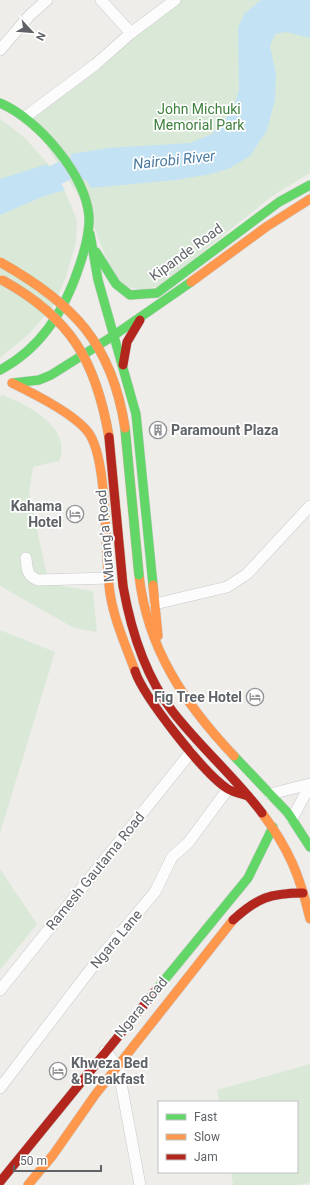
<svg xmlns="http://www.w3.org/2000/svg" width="310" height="1185" viewBox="0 0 310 1185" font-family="Roboto,sans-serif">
<rect width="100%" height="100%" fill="#eeedea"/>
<!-- green -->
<g fill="#dae9d7">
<path d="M 177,0 L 310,0 L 310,173 L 271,197 L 162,285 L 142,290 L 116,284 L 88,211 L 27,115 Z"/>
<path d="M 0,119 L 24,137 L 58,175 L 77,220 L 76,242 L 66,277 L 54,305 L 29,334 L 0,358 Z"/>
<path d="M 3,395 C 28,405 73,428 59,461 L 33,467 L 29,492 L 46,571 L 50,584 L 93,591 L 97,632 L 74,628 L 0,586 L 0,396 Z"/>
<path d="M 0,630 L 55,652 L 0,833 Z"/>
<path d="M 0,869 L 37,924 L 0,970 Z"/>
<path d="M 310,1064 L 310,1183 L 300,1185 L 233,1185 L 231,1172 L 297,1172 L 297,1102 L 219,1102 L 217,1090 Z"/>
</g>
<!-- water -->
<g fill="#c3e2f4">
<path d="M 261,0 L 310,0 L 310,38 L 286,32 L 275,34 L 270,46 L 276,74 L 275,100 L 267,130 L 250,156 L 230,168 L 211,174 L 176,180 L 91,188 L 70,154 L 109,148 L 190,143 L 212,134 L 233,111 L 239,89 L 238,28 L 244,14 Z"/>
<path d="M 47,164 L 65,190 L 42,197 L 0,215 L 0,179 Z"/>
</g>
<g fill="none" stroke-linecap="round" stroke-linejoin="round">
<!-- river -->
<path stroke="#c3e2f4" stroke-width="21" d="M 0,202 L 70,168 L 86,170"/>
<defs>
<g id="street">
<path d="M 101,0 L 131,33 L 175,0"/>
<path d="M 0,50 L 30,15 L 47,0"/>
<path d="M 25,117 L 96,64 L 131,33"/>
<path d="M 26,558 C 27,569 27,576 38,580 L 109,578"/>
<path d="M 155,604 L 227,587 L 247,574 L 310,506"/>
<path d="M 270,794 L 310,784"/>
<path d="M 292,819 L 310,785"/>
<path d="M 0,990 L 191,752"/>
<path d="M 105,1051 L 118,1067 L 140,1185"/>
<path d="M 0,1088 L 97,961 L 155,892 L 172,857 L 188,843 L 228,789"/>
</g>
<g id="fast">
<path d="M 0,103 C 38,119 85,174 89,216 C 90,232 85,249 80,264 C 66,308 42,348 0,370"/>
<path d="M 90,234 L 98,280 L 136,414 L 153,585"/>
<path d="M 96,252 L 116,284 L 130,295 L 157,293 L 279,202 L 310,185"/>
<path d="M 13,383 L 39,380 L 51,375 L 113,336 L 191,282"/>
<path d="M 234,756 L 288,813 L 310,847"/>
<path d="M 157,989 L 248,878 L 273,827"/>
</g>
<g id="slow">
<path d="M 191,282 L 266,227 L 310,199"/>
<path d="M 12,383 C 34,394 73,413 88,432 C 109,459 104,556 110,593 C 114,620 126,646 135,671"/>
<path d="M 139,575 C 147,648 184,703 234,756"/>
<path d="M 153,585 L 158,636"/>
<path d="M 262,813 C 289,849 300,876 310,919"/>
<path d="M 28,1185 L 53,1155 L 95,1095 L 233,920"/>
</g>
<g id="jam">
<path d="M 123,365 L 127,342 L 140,320"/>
<path d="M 123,586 C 131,631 145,676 173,712 C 201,748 235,777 262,813"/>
<path d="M 135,671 C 143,696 205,775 228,789 C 233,792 242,794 248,796"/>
<path d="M 233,920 C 257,898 270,893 303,893"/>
<path d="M 0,1182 L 157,989"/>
</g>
</defs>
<!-- street casing -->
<use href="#street" stroke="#c9c9c9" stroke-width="12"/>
<!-- fast casing -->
<use href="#fast" stroke="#cbcbcb" stroke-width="10"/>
<!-- slow casing -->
<use href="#slow" stroke="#cbcbcb" stroke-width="10"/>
<!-- jam casing -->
<use href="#jam" stroke="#cbcbcb" stroke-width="10"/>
<!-- street -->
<use href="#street" stroke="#fcfcfc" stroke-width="11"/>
<!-- fast -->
<use href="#fast" stroke="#63d668" stroke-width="9"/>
<!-- slow -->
<use href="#slow" stroke="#ff974d" stroke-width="9"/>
<!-- jam -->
<use href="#jam" stroke="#b3261e" stroke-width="9"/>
<defs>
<path id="fast-bridge" d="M 125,428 L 139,575"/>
<g id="slow-bridge">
<path d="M 0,262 C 73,303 112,343 125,428"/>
<path d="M 2,280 C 71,318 96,361 109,437"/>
</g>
<path id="jam-bridge" d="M 109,437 L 123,586"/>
</defs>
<!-- fast-bridge casing -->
<use href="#fast-bridge" stroke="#c4b499" stroke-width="10" stroke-linecap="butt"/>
<!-- slow-bridge casing -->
<use href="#slow-bridge" stroke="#c4b499" stroke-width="10" stroke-linecap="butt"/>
<!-- jam-bridge casing -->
<use href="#jam-bridge" stroke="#c4b499" stroke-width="10" stroke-linecap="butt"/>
<!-- fast-bridge -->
<use href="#fast-bridge" stroke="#63d668" stroke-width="9"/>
<!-- slow-bridge -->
<use href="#slow-bridge" stroke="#ff974d" stroke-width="9"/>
<!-- jam-bridge -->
<use href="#jam-bridge" stroke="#b3261e" stroke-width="9"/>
</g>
<!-- icons -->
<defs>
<symbol id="building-ring" viewBox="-11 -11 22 22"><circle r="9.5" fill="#fff" stroke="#919395" stroke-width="1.5"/><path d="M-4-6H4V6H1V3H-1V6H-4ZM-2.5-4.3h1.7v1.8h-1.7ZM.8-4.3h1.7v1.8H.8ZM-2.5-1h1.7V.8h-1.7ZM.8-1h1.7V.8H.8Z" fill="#919395"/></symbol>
<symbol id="hotel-ring" viewBox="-11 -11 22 22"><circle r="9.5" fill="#fff" stroke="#919395" stroke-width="1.5"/><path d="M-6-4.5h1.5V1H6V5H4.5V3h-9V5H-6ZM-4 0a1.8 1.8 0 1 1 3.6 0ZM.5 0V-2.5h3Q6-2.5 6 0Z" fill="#919395"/></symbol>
</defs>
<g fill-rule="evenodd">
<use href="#building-ring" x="148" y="420" width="20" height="20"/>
<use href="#hotel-ring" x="65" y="504" width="20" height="20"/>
<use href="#hotel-ring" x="245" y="687" width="20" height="20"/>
<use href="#hotel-ring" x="48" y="1061" width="20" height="20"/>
</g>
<g text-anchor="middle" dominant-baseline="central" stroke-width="3.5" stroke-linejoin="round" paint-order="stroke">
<!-- park labels -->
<g font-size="14" fill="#3d813c" stroke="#fff">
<text x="199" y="109">John Michuki<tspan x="199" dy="16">Memorial Park</tspan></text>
</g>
<!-- street labels -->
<g font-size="14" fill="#5f6367" stroke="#fff">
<text transform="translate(186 252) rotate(-36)">Kipande Road</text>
<text transform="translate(105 536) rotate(-95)">Murang'a Road</text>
<text transform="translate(95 871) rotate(-51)">Ramesh Gautama Road</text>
<text transform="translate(116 939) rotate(-50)">Ngara Lane</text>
<text transform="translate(141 1007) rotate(-50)">Ngara Road</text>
</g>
<!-- poi labels -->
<g font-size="14" font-weight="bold" fill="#5f6367" stroke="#fff" text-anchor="start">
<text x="171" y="430">Paramount Plaza</text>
<text x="62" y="506" text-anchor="end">Kahama<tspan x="62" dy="16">Hotel</tspan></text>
<text x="242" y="697" text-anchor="end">Fig Tree Hotel</text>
<text x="71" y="1063">Khweza Bed<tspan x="71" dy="16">&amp; Breakfast</tspan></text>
</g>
<!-- water labels -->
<g font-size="15" font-style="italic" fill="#497aa2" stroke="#fff">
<text transform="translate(174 160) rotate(-6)">Nairobi River</text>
</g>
</g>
<!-- legend -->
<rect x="158" y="1101" width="140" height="72" fill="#ffffff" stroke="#bfc1c2"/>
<rect x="166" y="1114" width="20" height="6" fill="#63d668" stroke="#bfc1c2"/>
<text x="194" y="1121" font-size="12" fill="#5f6367">Fast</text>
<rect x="166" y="1134" width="20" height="6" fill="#ff974d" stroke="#bfc1c2"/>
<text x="194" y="1141" font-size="12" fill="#5f6367">Slow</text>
<rect x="166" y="1154" width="20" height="6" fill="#b3261e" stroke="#bfc1c2"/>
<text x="194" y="1161" font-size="12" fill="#5f6367">Jam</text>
<!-- north arrow -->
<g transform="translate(32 32) rotate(116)" stroke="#ffffff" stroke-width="3" paint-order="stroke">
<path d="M0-3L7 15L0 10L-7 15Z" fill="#5f6367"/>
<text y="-6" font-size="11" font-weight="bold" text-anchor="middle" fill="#5f6367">N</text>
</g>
<!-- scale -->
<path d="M14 1165v6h87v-6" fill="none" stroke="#5f6367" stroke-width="2"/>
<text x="20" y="1165" font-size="12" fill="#5f6367" stroke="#ffffff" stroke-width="3" paint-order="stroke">50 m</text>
</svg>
